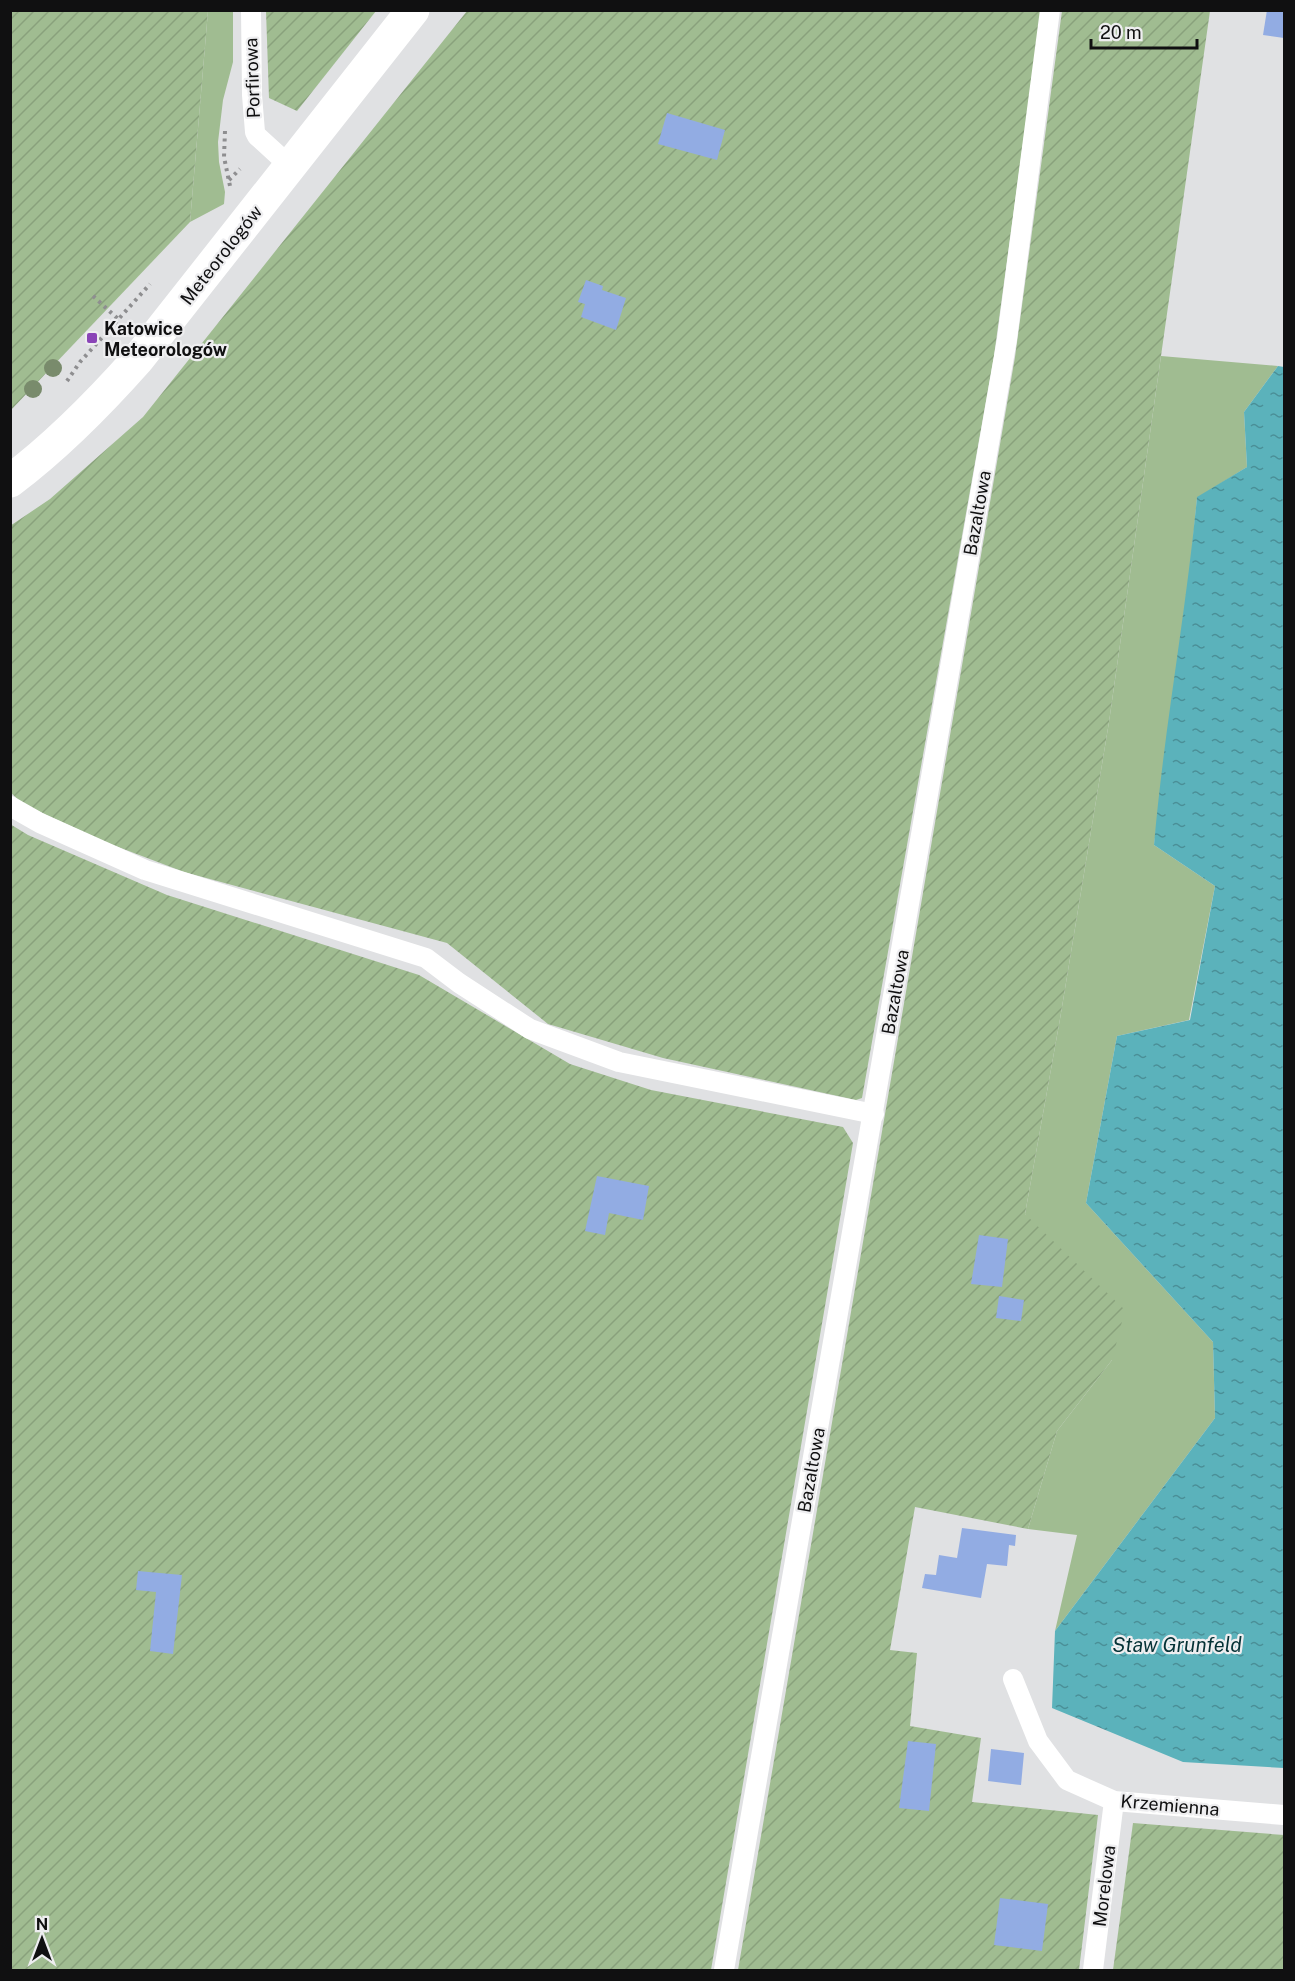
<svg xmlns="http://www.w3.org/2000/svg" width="1295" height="1981" viewBox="0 0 1295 1981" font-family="'Public Sans',sans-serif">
<defs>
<pattern id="garden-furrows" width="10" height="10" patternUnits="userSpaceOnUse" patternTransform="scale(1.5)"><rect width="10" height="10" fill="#a0bc91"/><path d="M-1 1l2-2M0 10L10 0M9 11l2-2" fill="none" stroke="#89a17c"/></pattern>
<pattern id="water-ripples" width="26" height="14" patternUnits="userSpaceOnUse" patternTransform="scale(1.5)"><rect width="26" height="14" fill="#5bb2bb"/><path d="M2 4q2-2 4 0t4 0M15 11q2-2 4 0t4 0" fill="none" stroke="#4a8f97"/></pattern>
</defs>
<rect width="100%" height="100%" fill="#e0e1e3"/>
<!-- grass -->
<g fill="#a0bc91">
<path d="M 208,11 L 233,11 L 233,62 L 223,100 L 218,142 L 219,162 L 225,192 L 224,204 L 190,222 Z"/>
<path d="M 1161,356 L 1278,366 L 1244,412 L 1247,467 L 1197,498 L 1191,561 L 1154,845 L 1215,886 L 1189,1020 L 1117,1036 L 1086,1203 L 1213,1342 L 1215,1418 L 1055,1631 L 1077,1535 L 1028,1529 L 1057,1431 L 1112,1360 L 1025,1214 L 1060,1019 L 1109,722 Z"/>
</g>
<!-- garden -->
<g fill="url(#garden-furrows)">
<path d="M 11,10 L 208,11 L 190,222 L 11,410 Z"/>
<path d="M 266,11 L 266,10 L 376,11 L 297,111 L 269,98 Z"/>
<path d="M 467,11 L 1041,11 L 994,356 L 862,1098 L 856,1100 L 663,1058 L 548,1024 L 447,943 L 184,872 L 105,842 L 23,804 L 10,792 L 10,526 L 50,499 L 143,417 Z"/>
<path d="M 1062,11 L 1210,11 L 1109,722 L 1060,1019 L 1025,1214 L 1125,1310 L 1112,1360 L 1057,1431 L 1028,1529 L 915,1507 L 890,1650 L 917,1653 L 910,1726 L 981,1738 L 972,1802 L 1098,1815 L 1079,1970 L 738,1970 L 1015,357 Z"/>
<path d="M 10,824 L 28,835 L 167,895 L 419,975 L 570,1064 L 651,1090 L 843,1127 L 853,1143 L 711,1970 L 11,1970 Z"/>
<path d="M 1133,1823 L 1284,1835 L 1284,1970 L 1113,1970 Z"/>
</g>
<!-- water -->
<path fill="url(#water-ripples)" d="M 1278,366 L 1284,367 L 1284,1768 L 1183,1762 L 1052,1708 L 1055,1631 L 1215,1418 L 1213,1342 L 1086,1203 L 1117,1036 L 1190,1020 L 1215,886 L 1154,845 C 1164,729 1186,614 1197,497 L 1247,467 L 1244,412 Z"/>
<!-- building -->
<g fill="#92ace3">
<path d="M 1267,10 L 1284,10 L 1284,38 L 1263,35 Z"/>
<path d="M 667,113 L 725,130 L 717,160 L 658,144 Z"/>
<path d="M 586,280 L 603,286 L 602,290 L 626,298 L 616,330 L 581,317 L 585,304 L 578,302 Z"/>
<path d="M 597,1176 L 649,1186 L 643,1220 L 609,1213 L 605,1235 L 585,1231 Z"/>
<path d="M 979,1235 L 1008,1239 L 1002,1287 L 971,1284 Z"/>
<path d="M 999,1296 L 1024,1300 L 1021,1321 L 996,1318 Z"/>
<path d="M 962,1528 L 1016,1535 L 1015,1546 L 1009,1545 L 1007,1566 L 987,1564 L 981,1598 L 922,1588 L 925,1574 L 936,1575 L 939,1555 L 957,1558 Z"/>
<path d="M 138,1571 L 182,1575 L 173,1654 L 150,1651 L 156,1592 L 136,1590 Z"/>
<path d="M 908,1741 L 936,1744 L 929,1811 L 899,1808 Z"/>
<path d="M 991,1749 L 1024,1753 L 1021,1785 L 988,1781 Z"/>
<path d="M 1000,1898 L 1048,1904 L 1042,1951 L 994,1945 Z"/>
</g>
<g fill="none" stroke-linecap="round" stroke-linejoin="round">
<!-- path -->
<g stroke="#8e8e90" stroke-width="4" stroke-dasharray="3 4.5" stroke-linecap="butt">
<path d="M 225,131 L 224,157 L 230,186"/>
<path d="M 229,180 L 240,169"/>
<path d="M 93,296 L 118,319"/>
<path d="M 67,381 L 80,362 L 150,284"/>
</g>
<!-- lane -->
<g stroke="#fff" stroke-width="20">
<path d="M 251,10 L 252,95 L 255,132 L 257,136 L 291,167"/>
<path d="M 10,806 L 40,823 L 145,870 L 426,958 L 459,983 L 530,1029 L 619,1062 L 874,1114"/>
<path d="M 1013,1679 L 1038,1741 L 1067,1780 L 1114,1801 L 1284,1815"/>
<path d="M 724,1970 L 1007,339 L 1050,10"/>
<path d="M 1093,1970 L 1114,1801"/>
</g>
<!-- street -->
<path stroke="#fff" stroke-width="33" d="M 10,481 C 58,445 99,403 138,359 L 413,10"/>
</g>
<!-- trees -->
<g fill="#798b6c">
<circle cx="53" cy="368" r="9"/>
<circle cx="33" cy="389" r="9"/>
</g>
<!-- markers -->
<rect fill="#8a44b7" stroke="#eeeef0" stroke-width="2" x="86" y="332" width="12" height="12" rx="3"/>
<g text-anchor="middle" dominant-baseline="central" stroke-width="4.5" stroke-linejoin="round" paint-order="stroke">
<!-- street labels -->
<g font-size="18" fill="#101011" stroke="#eeeef0">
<text transform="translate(252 78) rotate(-92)">Porfirowa</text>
<text transform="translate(221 255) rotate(-52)">Meteorologów</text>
<text transform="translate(977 513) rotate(-80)">Bazaltowa</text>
<text transform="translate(895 992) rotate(-80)">Bazaltowa</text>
<text transform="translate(811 1470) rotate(-80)">Bazaltowa</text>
<text transform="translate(1170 1805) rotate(5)">Krzemienna</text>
<text transform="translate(1104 1886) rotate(-83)">Morelowa</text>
</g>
<!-- poi labels -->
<g font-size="18" font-weight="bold" fill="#101011" stroke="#eeeef0" text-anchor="start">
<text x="104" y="328">Katowice<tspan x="104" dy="21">Meteorologów</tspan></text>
</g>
<!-- water labels -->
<g font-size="20" font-style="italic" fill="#053236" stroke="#eeeef0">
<text x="1177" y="1645">Staw Grunfeld</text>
</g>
</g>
<!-- border -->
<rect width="1295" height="1981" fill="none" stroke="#101011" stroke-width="24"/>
<!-- north arrow -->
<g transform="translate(42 1939)" stroke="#eeeef0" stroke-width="4.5" paint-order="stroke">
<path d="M0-4.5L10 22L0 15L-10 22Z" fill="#101011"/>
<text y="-9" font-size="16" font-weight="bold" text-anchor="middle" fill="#101011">N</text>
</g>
<!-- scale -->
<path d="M1091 39v9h106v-9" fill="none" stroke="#101011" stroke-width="3"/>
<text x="1100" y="39" font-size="18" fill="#101011" stroke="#eeeef0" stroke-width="4.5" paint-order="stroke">20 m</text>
</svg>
